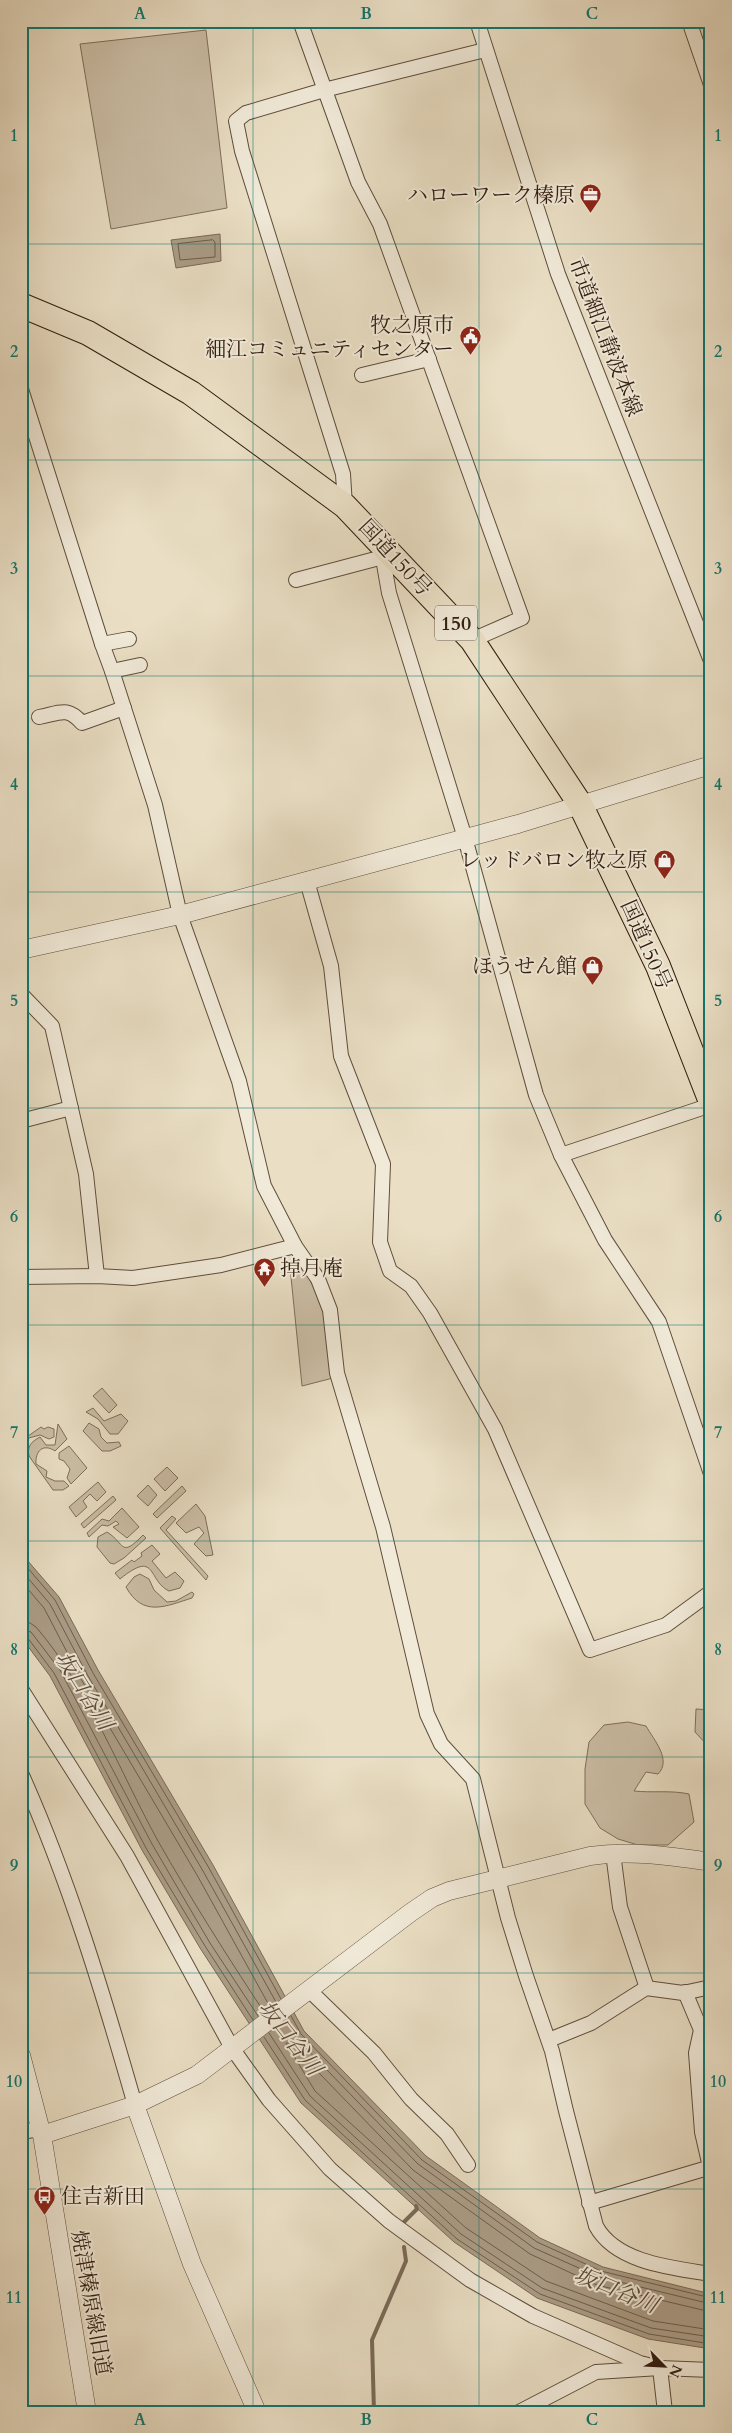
<svg xmlns="http://www.w3.org/2000/svg" width="732" height="2433" viewBox="0 0 732 2433" font-family="Cardo,'Noto Serif JP',serif">
<rect width="100%" height="100%" fill="#eadfc5"/>
<filter id="stains"><feTurbulence type="fractalNoise" baseFrequency=".004" numOctaves="4"/><feColorMatrix values="0 0 0 0 .2 0 0 0 0 .09 0 0 0 0 .02 0 0 0 .5 -.17"/></filter>
<radialGradient id="worn" r=".72"><stop offset=".6" stop-color="#630" stop-opacity="0"/><stop offset="1" stop-color="#630" stop-opacity=".3"/></radialGradient>
<!-- green -->
<g fill="#cbbea6" stroke="#7e6e5b">
<path d="M 206,30 L 227,208 L 111,229 L 80,44 Z"/>
<path d="M 302,1266 L 325,1307 L 333,1378 L 302,1386 L 290,1267 Z"/>
<path d="M 102,1388 L 117,1405 L 109,1413 L 93,1396 Z"/>
<path d="M 93,1408 L 104,1421 L 121,1414 L 128,1421 L 118,1434 L 110,1434 L 98,1419 L 86,1412 Z"/>
<path d="M 89,1423 L 99,1429 L 101,1437 L 107,1443 L 119,1442 L 121,1446 L 110,1451 L 102,1451 L 83,1431 Z"/>
<path d="M 58,1424 L 67,1439 L 55,1451 C 43,1443 35,1451 36,1464 L 47,1471 L 46,1477 L 55,1481 L 64,1481 L 69,1486 L 63,1490 L 53,1490 L 29,1456 C 27,1446 31,1442 40,1437 L 46,1445 L 55,1445 Z"/>
<path d="M 41,1427 L 44,1429 L 48,1427 L 54,1429 L 54,1437 L 49,1439 L 40,1435 L 29,1438 L 23,1448 L 21,1441 Z"/>
<path d="M 69,1446 L 87,1468 L 71,1484 L 67,1478 L 70,1469 L 64,1461 L 59,1459 L 59,1453 Z"/>
<path d="M 167,1467 L 178,1478 L 165,1491 L 154,1479 Z"/>
<path d="M 98,1482 L 106,1492 L 97,1501 L 90,1494 L 83,1501 L 87,1507 L 76,1517 L 69,1507 Z"/>
<path d="M 148,1485 L 157,1495 L 148,1506 L 137,1496 Z"/>
<path d="M 182,1486 L 186,1491 L 157,1518 L 153,1514 Z"/>
<path d="M 113,1496 L 116,1500 L 84,1528 L 81,1524 Z"/>
<path d="M 196,1504 L 205,1516 L 213,1555 L 206,1556 L 194,1544 L 204,1533 L 199,1527 L 186,1533 L 176,1523 Z"/>
<path d="M 122,1508 L 139,1527 L 127,1538 L 113,1527 L 119,1524 L 116,1521 L 108,1526 L 102,1525 L 89,1537 L 87,1533 L 102,1519 L 109,1521 Z"/>
<path d="M 172,1516 L 176,1519 L 166,1530 L 208,1576 L 206,1580 L 160,1528 Z"/>
<path d="M 107,1532 C 125,1543 120,1559 143,1535 L 146,1538 L 124,1558 L 114,1564 L 110,1563 L 97,1547 L 98,1537 Z"/>
<path d="M 152,1545 L 160,1554 L 152,1561 L 166,1578 L 175,1572 L 184,1581 L 180,1588 L 169,1591 C 147,1580 157,1549 120,1579 L 115,1573 L 132,1560 L 134,1562 L 142,1556 L 141,1553 Z"/>
<path d="M 140,1574 L 149,1579 L 154,1590 L 167,1602 L 176,1601 L 192,1592 L 194,1594 L 192,1598 C 166,1606 143,1618 126,1587 L 134,1577 Z"/>
<path d="M 696,1709 L 711,1710 L 711,1749 L 695,1732 Z"/>
<path d="M 628,1722 L 646,1726 C 654,1740 672,1760 658,1774 L 646,1772 L 634,1791 C 652,1793 671,1790 689,1794 L 694,1822 L 668,1845 L 638,1845 L 618,1839 L 600,1828 L 585,1804 L 585,1769 L 589,1742 L 604,1725 Z"/>
</g>
<!-- water -->
<g fill="#ab9d87" stroke="#7a6a57">
<path d="M 220,234 L 221,261 L 176,268 L 171,240 Z"/>
<path d="M 21,1553 L 59,1597 L 98,1670 L 213,1865 L 304,2031 L 426,2156 L 540,2238 L 603,2267 L 711,2294 L 711,2349 L 648,2339 L 537,2298 L 454,2242 L 301,2103 L 200,1948 L 142,1850 L 50,1676 L 21,1637 Z"/>
</g>
<g fill="none" stroke-linecap="round" stroke-linejoin="round">
<!-- shore -->
<g stroke="#6e5d4c" stroke-width="1">
<path d="M 213,240 L 215,242 L 215,257 L 180,260 L 178,244 Z"/>
<path d="M 21,1560 L 55,1600 L 93,1673 L 209,1868 L 281,1999"/>
<path d="M 21,1570 L 50,1604 L 88,1676 L 203,1871 L 276,2002"/>
<path d="M 21,1581 L 44,1608 L 81,1679 L 197,1875 L 270,2007"/>
<path d="M 21,1621 L 30,1623 L 36,1627 C 87,1686 120,1772 158,1841 C 191,1899 227,1956 264,2012"/>
<path d="M 21,1629 L 31,1632 L 60,1670 L 152,1844 L 210,1943 L 258,2016"/>
<path d="M 21,1635 L 27,1637 L 54,1673 L 146,1848 L 205,1946 L 253,2020"/>
<path d="M 291,2016 L 301,2034 L 422,2160 L 537,2242 L 601,2271 L 711,2298"/>
<path d="M 286,2020 L 296,2038 L 418,2164 L 534,2248 L 599,2277 L 711,2304"/>
<path d="M 269,2033 L 310,2096 L 461,2234 L 542,2288 L 651,2328 L 711,2337"/>
<path d="M 264,2037 L 305,2100 L 457,2239 L 540,2294 L 649,2334 L 711,2344"/>
<path d="M 711,2312 L 597,2285 L 530,2254 L 413,2170 L 290,2043 L 286,2043 L 315,2091 L 466,2228 L 546,2281 L 653,2321 L 711,2330"/>
</g>
<!-- stream -->
<g stroke="#7a6a57" stroke-width="4">
<path d="M 402,2224 L 417,2209 L 416,2206"/>
<path d="M 374,2412 L 372,2340 L 406,2261 L 404,2247"/>
</g>
<defs>
<g id="minor">
<path d="M 300,21 L 358,182 L 380,224 L 522,618 L 472,640"/>
<path d="M 477,21 L 558,274 L 711,661"/>
<path d="M 689,21 L 711,85"/>
<path d="M 362,375 L 429,359"/>
<path d="M 21,389 L 102,644 L 112,671 L 155,805 L 180,915 L 239,1081 L 264,1186 L 295,1246 L 318,1279 L 330,1310 L 337,1373 L 383,1527 L 427,1714 L 441,1744 L 473,1779 L 508,1918 L 526,1976 L 552,2051 L 566,2111 L 596,2226 C 616,2263 673,2268 711,2274"/>
<path d="M 345,506 L 343,474 L 242,151 L 236,121 L 246,113 L 324,90 L 485,50"/>
<path d="M 381,547 L 389,593 L 465,838 L 536,1095 L 561,1155 L 605,1240 L 659,1322 L 711,1474"/>
<path d="M 296,580 L 383,557"/>
<path d="M 102,644 L 129,639"/>
<path d="M 112,671 L 140,665"/>
<path d="M 39,717 C 60,713 67,706 82,723 L 124,708"/>
<path d="M 307,881 L 331,966 L 341,1056 L 383,1164 L 380,1242 L 390,1271 L 411,1286 L 430,1313 L 495,1429 L 590,1650 L 666,1625 L 711,1592"/>
<path d="M 21,994 L 52,1026 L 86,1174 L 97,1276"/>
<path d="M 21,1121 L 71,1108"/>
<path d="M 561,1155 L 711,1105"/>
<path d="M 21,1277 L 97,1276 L 133,1278 L 221,1265 L 295,1246"/>
<path d="M 21,1689 L 127,1856 L 232,2048 L 269,2100 L 330,2169 L 389,2221 L 470,2280 L 533,2316 L 640,2363 L 660,2368"/>
<path d="M 21,1773 C 69,1880 103,1993 135,2105"/>
<path d="M 613,1853 L 620,1907 L 647,1988"/>
<path d="M 310,1991 L 374,2053 L 411,2099 L 447,2134 L 468,2165"/>
<path d="M 685,1992 L 701,2030 L 696,2053 L 702,2132 L 710,2167"/>
<path d="M 549,2040 L 591,2023 L 646,1988 L 683,1993 L 711,1987"/>
<path d="M 21,2132 L 40,2129"/>
<path d="M 589,2203 L 711,2167"/>
<path d="M 660,2368 L 665,2412"/>
<path d="M 519,2412 L 596,2372 L 660,2368 L 711,2370"/>
</g>
<g id="tertiary">
<path d="M 21,950 L 180,915 L 518,824 L 711,765"/>
<path d="M 21,2055 L 42,2135 L 87,2412"/>
<path d="M 135,2105 L 192,2264 L 257,2412"/>
<path d="M 42,2135 L 135,2105 L 197,2075 L 410,1913 L 432,1898 L 449,1891 L 590,1856 C 631,1850 670,1856 711,1862"/>
</g>
<path id="trunk" d="M 21,305 L 88,333 L 191,393 L 345,506 L 472,640 L 580,804 L 658,966 L 711,1102"/>
</defs>
<!-- minor casing -->
<use href="#minor" stroke="#5f4e3d" stroke-width="16"/>
<!-- tertiary casing -->
<use href="#tertiary" stroke="#5f4e3d" stroke-width="19"/>
<!-- trunk casing -->
<use href="#trunk" stroke="#311d10" stroke-width="26"/>
<!-- minor -->
<use href="#minor" stroke="#f1ead9" stroke-width="14"/>
<!-- tertiary -->
<use href="#tertiary" stroke="#f1ead9" stroke-width="18"/>
<!-- trunk -->
<use href="#trunk" stroke="#eadfc5" stroke-width="24"/>
</g>
<!-- grid -->
<path fill="none" stroke="#0f766e" stroke-width="1" stroke-opacity="0.55" d="M 253,21 L 253,2412M 479,21 L 479,2412M 21,244 L 711,244M 21,460 L 711,460M 21,676 L 711,676M 21,892 L 711,892M 21,1108 L 711,1108M 21,1325 L 711,1325M 21,1541 L 711,1541M 21,1757 L 711,1757M 21,1973 L 711,1973M 21,2189 L 711,2189"/>
<!-- icons -->
<defs>
<symbol id="office-pin" viewBox="-11 -11 22 30"><path d="M0 17L-7.5 6A9.5 9.5 0 1 1 7.5 6Z" fill="#8f2418" stroke="#f1ead9"/><path d="M-6-3h4V-5.5h4V-3h4V5H-6ZM-1-4.5V-3h2v-1.5ZM-6 0V1H6V0Z" fill="#fff"/></symbol>
<symbol id="civic-pin" viewBox="-11 -11 22 30"><path d="M0 17L-7.5 6A9.5 9.5 0 1 1 7.5 6Z" fill="#8f2418" stroke="#f1ead9"/><path d="M-.6-6.5H3V-4.5H.6V-3L4-1V1h2V6H-6V1h2V-1L-.6-3ZM-1.2 2.5V6h2.4V2.5Z" fill="#fff"/></symbol>
<symbol id="shop-pin" viewBox="-11 -11 22 30"><path d="M0 17L-7.5 6A9.5 9.5 0 1 1 7.5 6Z" fill="#8f2418" stroke="#f1ead9"/><path d="M-5-2.5h2.3a2.7 3.5 0 0 1 5.4 0H5L5.5 6h-11ZM-1.5-2.5h3a1.5 2.3 0 0 0-3 0Z" fill="#fff"/></symbol>
<symbol id="temple-pin" viewBox="-11 -11 22 30"><path d="M0 17L-7.5 6A9.5 9.5 0 1 1 7.5 6Z" fill="#8f2418" stroke="#f1ead9"/><path d="M0-6L5-2H3V0L6.5 2.5H4V6H1.5V3h-3V6H-4V2.5H-6.5L-3 0V-2H-5Z" fill="#fff"/></symbol>
<symbol id="bus-pin" viewBox="-11 -11 22 30"><path d="M0 17L-7.5 6A9.5 9.5 0 1 1 7.5 6Z" fill="#8f2418" stroke="#f1ead9"/><path d="M-5-6H5V4H4V6H2V4H-2V6H-4V4H-5ZM-3.5-4V0h7V-4ZM-3.5 1.2v1.5H-2V1.2ZM2 1.2v1.5H3.5V1.2Z" fill="#fff"/></symbol>
</defs>
<g fill-rule="evenodd">
<use href="#office-pin" x="578" y="182" width="25" height="34"/>
<use href="#civic-pin" x="458" y="324" width="25" height="34"/>
<use href="#shop-pin" x="652" y="848" width="25" height="34"/>
<use href="#shop-pin" x="580" y="954" width="25" height="34"/>
<use href="#temple-pin" x="252" y="1256" width="25" height="34"/>
<use href="#bus-pin" x="32" y="2184" width="25" height="34"/>
</g>
<g text-anchor="middle" dominant-baseline="central" stroke-width="4" stroke-linejoin="round" paint-order="stroke">
<!-- shield labels -->
<rect fill="#f1ead9" stroke="#6b5a4c" stroke-width="1" x="435" y="605.5" width="42" height="35" rx="4"/>
<g font-size="20" font-weight="bold" fill="#311d10">
<text x="456" y="623">150</text>
</g>
<!-- poi labels -->
<g font-size="21" fill="#311d10" stroke="#f1ead9" text-anchor="end">
<text x="575" y="195">ハローワーク榛原</text>
<text x="454" y="325">牧之原市<tspan x="454" dy="24">細江コミュニティセンター</tspan></text>
<text x="648" y="860">レッドバロン牧之原</text>
<text x="577" y="966">ほうせん館</text>
<text x="280" y="1268" text-anchor="start">掉月庵</text>
<text x="61" y="2196" text-anchor="start">住吉新田</text>
</g>
<!-- street labels -->
<g font-size="21" fill="#311d10" stroke="#f1ead9">
<text transform="translate(605 337) rotate(69)">市道細江静波本線</text>
<text transform="translate(395 558) rotate(47)">国道150号</text>
<text transform="translate(646 945) rotate(66)">国道150号</text>
<text transform="translate(91 2303) rotate(80)">焼津榛原線旧道</text>
</g>
<!-- water labels -->
<g font-size="22" font-style="italic" fill="#5c4a3a" stroke="#f1ead9">
<text transform="translate(84 1691) rotate(58)">坂口谷川</text>
<text transform="translate(290 2038) rotate(52)">坂口谷川</text>
<text transform="translate(616 2290) rotate(22)">坂口谷川</text>
</g>
</g>
<!-- margin -->
<rect width="732" height="2433" fill="none" stroke="#eadfc5" stroke-width="55"/>
<!-- north arrow -->
<g transform="translate(664 2366) rotate(114)" stroke="#f1ead9" stroke-width="4" paint-order="stroke">
<path d="M0-4L9 19L0 12L-9 19Z" fill="#311d10"/>
<text y="-8" font-size="14" font-weight="bold" text-anchor="middle" fill="#311d10">N</text>
</g>
<rect x="28" y="28" width="676" height="2378" fill="none" stroke="#0f766e" stroke-width="2"/>
<g font-size="16" text-anchor="middle" font-weight="bold" fill="#0f766e">
<text x="140" y="19">A</text>
<text x="366" y="19">B</text>
<text x="592" y="19">C</text>
<text x="14" y="141">1</text>
<text x="718" y="141">1</text>
<text x="14" y="357">2</text>
<text x="718" y="357">2</text>
<text x="14" y="574">3</text>
<text x="718" y="574">3</text>
<text x="14" y="790">4</text>
<text x="718" y="790">4</text>
<text x="14" y="1006">5</text>
<text x="718" y="1006">5</text>
<text x="14" y="1222">6</text>
<text x="718" y="1222">6</text>
<text x="14" y="1438">7</text>
<text x="718" y="1438">7</text>
<text x="14" y="1655">8</text>
<text x="718" y="1655">8</text>
<text x="14" y="1871">9</text>
<text x="718" y="1871">9</text>
<text x="14" y="2087">10</text>
<text x="718" y="2087">10</text>
<text x="14" y="2303">11</text>
<text x="718" y="2303">11</text>
<text x="140" y="2425">A</text>
<text x="366" y="2425">B</text>
<text x="592" y="2425">C</text>
</g>
<rect width="100%" height="100%" filter="url(#stains)"/>
<rect width="100%" height="100%" fill="url(#worn)"/>
</svg>
